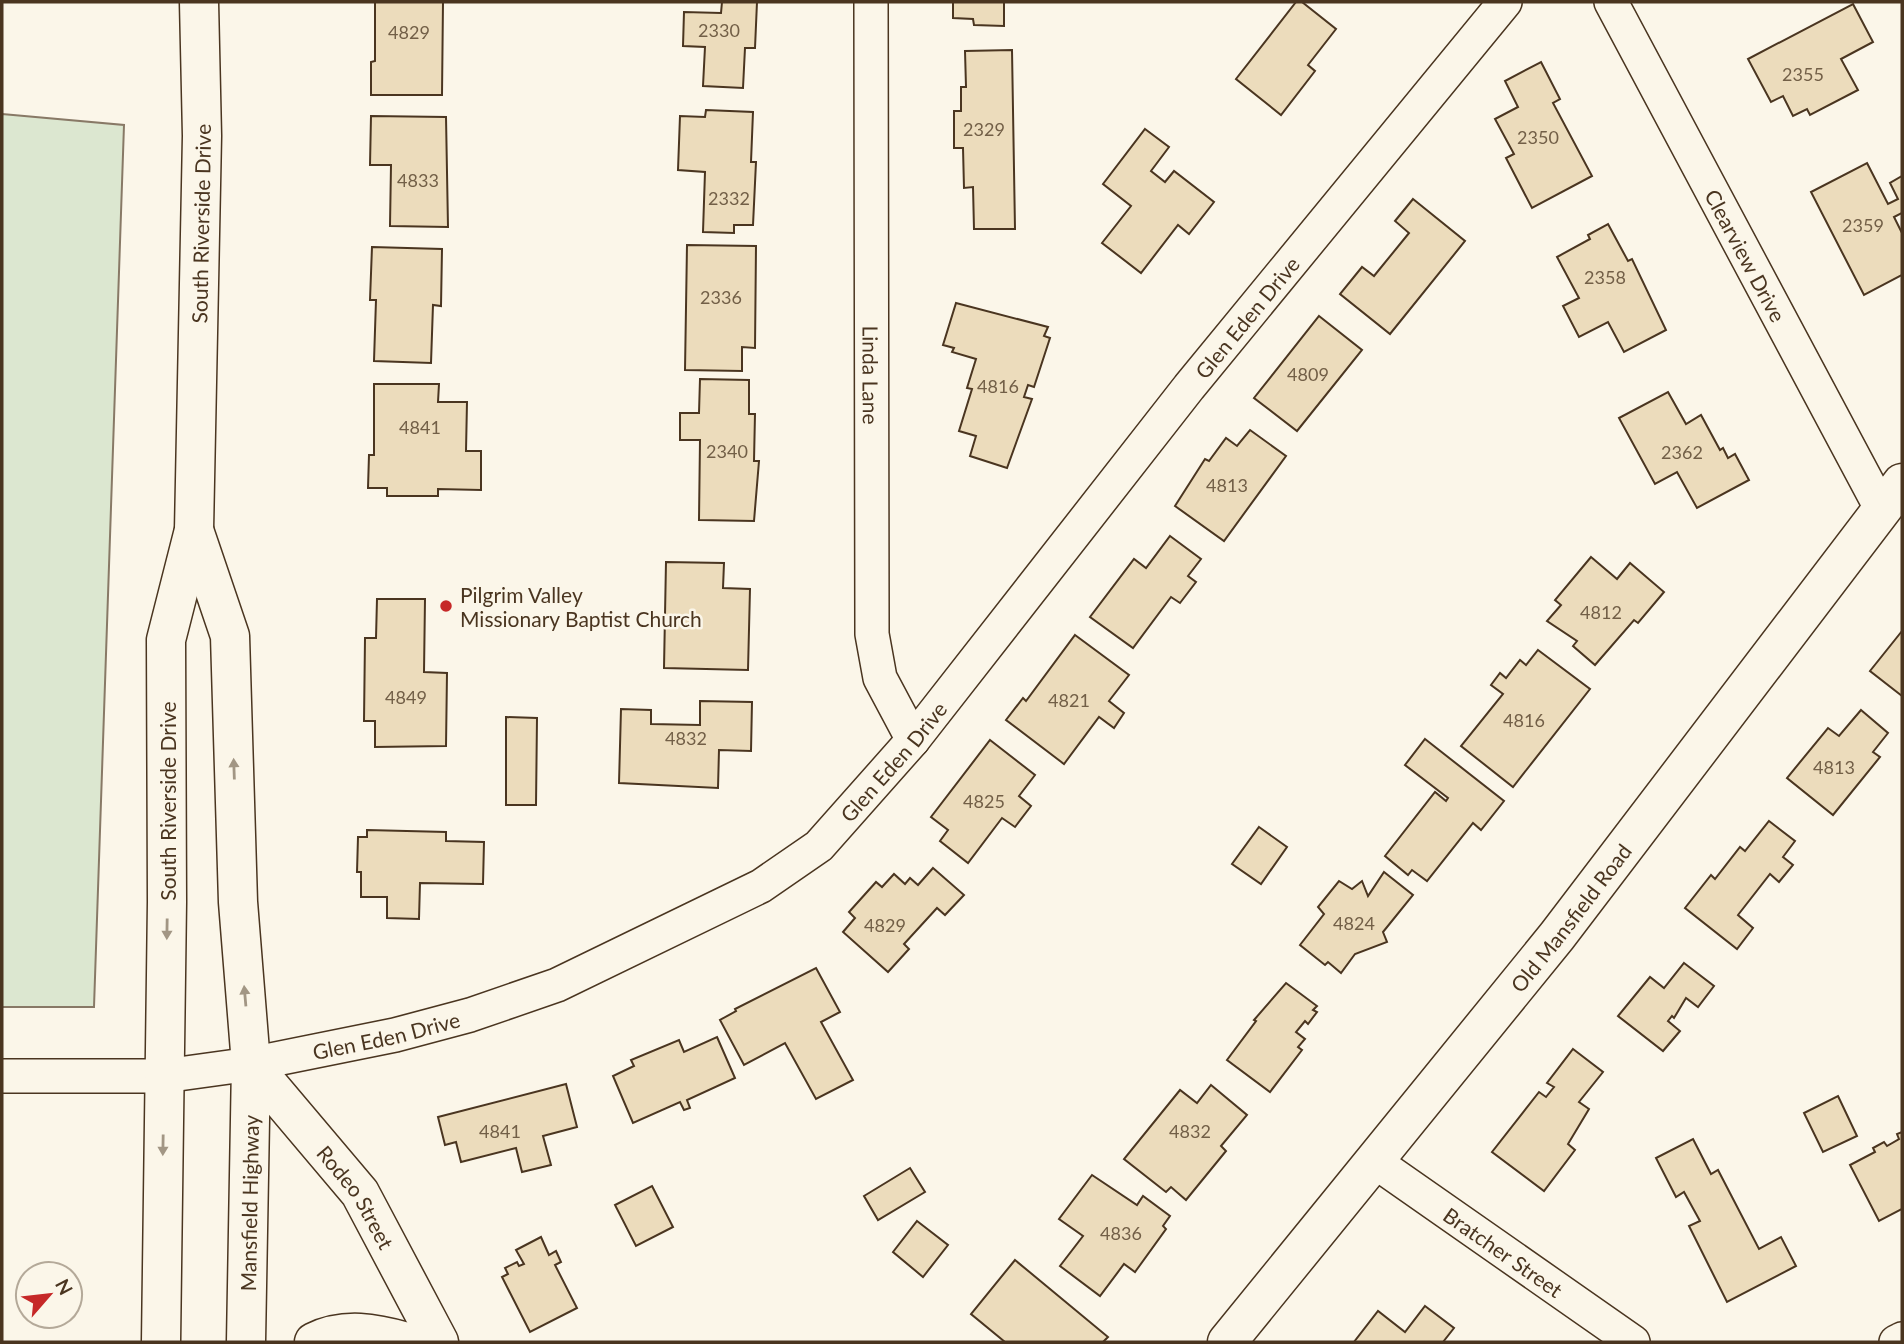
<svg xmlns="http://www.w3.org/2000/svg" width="1904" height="1344" viewBox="0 0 1904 1344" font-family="Lato,sans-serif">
<rect width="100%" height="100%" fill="#fbf6e9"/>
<!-- green -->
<path fill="#dce7d0" stroke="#887966" stroke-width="2" d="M 2,114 L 124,125 L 94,1007 L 2,1007 Z"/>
<!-- building -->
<g fill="#ecdcbc" stroke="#4a3520" stroke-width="2">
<path d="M 375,2 L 443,2 L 442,95 L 371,95 L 371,62 L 375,61 Z"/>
<path d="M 722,2 L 757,2 L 755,48 L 745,48 L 743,88 L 703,86 L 705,47 L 683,46 L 684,12 L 721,13 Z"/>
<path d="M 953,2 L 1004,2 L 1004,26 L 974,25 L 973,19 L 953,18 Z"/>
<path d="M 1296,2 L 1302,2 L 1336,29 L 1308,65 L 1315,71 L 1281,115 L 1236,79 Z"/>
<path d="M 1853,4 L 1873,42 L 1841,59 L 1858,90 L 1810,115 L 1807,109 L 1793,116 L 1783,96 L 1771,102 L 1748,59 Z"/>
<path d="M 1012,50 L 1015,229 L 974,229 L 973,187 L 964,188 L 963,148 L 954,148 L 954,111 L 961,111 L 961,87 L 966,87 L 965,51 Z"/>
<path d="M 1541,62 L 1560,99 L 1553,103 L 1592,176 L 1532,208 L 1506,158 L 1514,154 L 1495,119 L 1518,107 L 1505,81 Z"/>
<path d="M 706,110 L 753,112 L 751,162 L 756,162 L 753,225 L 734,225 L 734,233 L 703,232 L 705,172 L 678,170 L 680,116 L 705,117 Z"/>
<path d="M 371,116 L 446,117 L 448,227 L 390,226 L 391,165 L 370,165 Z"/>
<path d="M 1145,129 L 1169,147 L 1151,171 L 1165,182 L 1174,171 L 1214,202 L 1189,234 L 1178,225 L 1141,273 L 1102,243 L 1131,206 L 1103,184 Z"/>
<path d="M 1867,163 L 1888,204 L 1898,199 L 1890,183 L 1902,176 L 1902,213 L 1894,217 L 1902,233 L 1902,275 L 1864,295 L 1811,192 Z"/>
<path d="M 1413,199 L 1465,241 L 1390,334 L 1340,294 L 1362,267 L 1374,276 L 1409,233 L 1395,221 Z"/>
<path d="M 1608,224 L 1628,261 L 1632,259 L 1666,330 L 1624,352 L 1608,322 L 1579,337 L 1563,306 L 1579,298 L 1557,257 L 1590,239 L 1588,235 Z"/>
<path d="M 687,245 L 756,246 L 755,348 L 742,347 L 742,371 L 685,370 Z"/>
<path d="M 372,247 L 442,249 L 441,306 L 433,305 L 431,363 L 374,361 L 376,300 L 370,300 Z"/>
<path d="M 956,303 L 1048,327 L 1044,336 L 1050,338 L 1034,387 L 1028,385 L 1024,397 L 1032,399 L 1007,468 L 970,456 L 976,436 L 959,431 L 972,389 L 967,388 L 976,359 L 952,352 L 954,348 L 943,345 Z"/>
<path d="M 1319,316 L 1362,350 L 1297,431 L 1254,398 Z"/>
<path d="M 700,379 L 749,380 L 749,414 L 755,414 L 754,461 L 759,461 L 754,521 L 699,520 L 700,440 L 680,440 L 680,413 L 699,413 Z"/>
<path d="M 374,384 L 439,384 L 438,402 L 467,402 L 466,451 L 481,451 L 481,490 L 438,489 L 438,496 L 387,496 L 387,488 L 368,488 L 369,455 L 374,455 Z"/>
<path d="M 1668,392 L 1686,424 L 1701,415 L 1720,450 L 1723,448 L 1728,458 L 1735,454 L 1749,480 L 1697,508 L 1677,472 L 1655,484 L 1619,418 Z"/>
<path d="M 1250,430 L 1286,456 L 1224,541 L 1175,506 L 1205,459 L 1209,461 L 1226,438 L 1237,446 Z"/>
<path d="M 1170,536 L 1201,559 L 1188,576 L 1196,582 L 1180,603 L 1171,597 L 1133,648 L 1090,617 L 1134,559 L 1146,568 Z"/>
<path d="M 1591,557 L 1617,579 L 1630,563 L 1664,592 L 1638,623 L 1634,620 L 1595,665 L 1573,646 L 1577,641 L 1547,621 L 1561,605 L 1555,600 Z"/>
<path d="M 666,562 L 724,563 L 723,588 L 750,589 L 748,670 L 664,668 Z"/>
<path d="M 377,599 L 425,599 L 424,672 L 447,673 L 446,746 L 375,747 L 375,721 L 364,721 L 365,638 L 376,638 Z"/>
<path d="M 1902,631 L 1902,696 L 1870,671 Z"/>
<path d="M 1075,635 L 1129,675 L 1109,701 L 1124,713 L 1114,728 L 1099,717 L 1064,764 L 1006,720 L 1023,698 L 1026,701 Z"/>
<path d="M 1538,650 L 1590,689 L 1513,787 L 1461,746 L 1503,694 L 1491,685 L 1500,673 L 1506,678 L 1520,660 L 1526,665 Z"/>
<path d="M 700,701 L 752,702 L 751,751 L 719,750 L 718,788 L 619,783 L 621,709 L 651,710 L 651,724 L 700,725 Z"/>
<path d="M 1861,710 L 1888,733 L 1873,752 L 1880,757 L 1833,815 L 1787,778 L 1828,728 L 1839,736 Z"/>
<path d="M 506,717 L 537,718 L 536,805 L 506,805 Z"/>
<path d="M 1425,739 L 1504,801 L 1481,830 L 1473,823 L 1427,881 L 1412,870 L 1408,875 L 1385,856 L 1435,792 L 1446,801 L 1448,798 L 1405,765 Z"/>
<path d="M 990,740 L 1035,775 L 1019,796 L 1031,806 L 1015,827 L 1002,818 L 968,863 L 940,841 L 948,830 L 931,817 Z"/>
<path d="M 1769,821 L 1795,841 L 1783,857 L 1793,865 L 1779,882 L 1770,874 L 1738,915 L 1753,928 L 1737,949 L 1685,908 L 1711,875 L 1715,879 L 1740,847 L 1745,851 Z"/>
<path d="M 1259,827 L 1287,847 L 1261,884 L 1232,864 Z"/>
<path d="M 367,830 L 446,832 L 446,841 L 484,842 L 483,884 L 420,883 L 419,919 L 387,918 L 387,897 L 361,897 L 361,872 L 357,872 L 358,837 L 367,837 Z"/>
<path d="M 933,868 L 964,895 L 945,915 L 937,908 L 904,944 L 909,949 L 888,972 L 843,932 L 855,918 L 849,912 L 876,882 L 882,887 L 894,874 L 905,884 L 910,878 L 918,885 Z"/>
<path d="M 1384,872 L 1413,895 L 1383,932 L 1387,942 L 1355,954 L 1341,973 L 1328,962 L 1325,965 L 1300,945 L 1324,914 L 1318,907 L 1339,881 L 1352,889 L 1362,881 L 1368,896 Z"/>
<path d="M 1684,963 L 1714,986 L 1698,1007 L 1686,998 L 1674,1018 L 1672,1016 L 1668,1021 L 1680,1031 L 1663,1051 L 1618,1016 L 1650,977 L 1664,988 Z"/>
<path d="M 816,968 L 840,1012 L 821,1022 L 853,1080 L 816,1099 L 785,1043 L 744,1065 L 720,1020 L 736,1011 L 735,1009 Z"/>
<path d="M 1286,983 L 1317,1006 L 1313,1010 L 1317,1012 L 1308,1024 L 1305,1021 L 1296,1032 L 1305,1039 L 1298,1047 L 1302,1050 L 1270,1092 L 1227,1060 L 1256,1021 L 1254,1020 Z"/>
<path d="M 717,1037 L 735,1078 L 687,1100 L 690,1108 L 684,1110 L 680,1102 L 633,1123 L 613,1076 L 634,1066 L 631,1060 L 679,1040 L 684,1052 Z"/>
<path d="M 1573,1049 L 1603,1072 L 1579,1102 L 1589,1109 L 1568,1144 L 1575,1150 L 1544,1191 L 1492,1152 L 1539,1092 L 1546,1097 L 1554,1087 L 1547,1083 Z"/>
<path d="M 566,1084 L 577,1127 L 543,1136 L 551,1165 L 522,1172 L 516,1148 L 461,1162 L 456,1142 L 445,1145 L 438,1117 Z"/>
<path d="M 1211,1085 L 1247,1115 L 1221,1146 L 1226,1151 L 1186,1200 L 1171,1187 L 1166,1192 L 1124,1159 L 1180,1090 L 1197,1103 Z"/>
<path d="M 1838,1096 L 1857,1136 L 1823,1152 L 1804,1113 Z"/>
<path d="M 1902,1132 L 1902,1209 L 1879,1221 L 1850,1165 L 1875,1152 L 1873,1148 L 1884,1142 L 1887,1146 L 1899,1139 L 1897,1134 Z"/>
<path d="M 1693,1139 L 1711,1174 L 1718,1170 L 1759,1249 L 1781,1237 L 1796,1266 L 1727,1302 L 1689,1226 L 1700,1221 L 1684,1192 L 1676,1197 L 1656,1158 Z"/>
<path d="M 910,1168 L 925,1192 L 878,1220 L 864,1196 Z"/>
<path d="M 1092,1175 L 1137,1205 L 1143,1196 L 1170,1216 L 1163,1226 L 1166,1229 L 1135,1272 L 1124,1264 L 1100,1296 L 1060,1266 L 1083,1236 L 1059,1219 Z"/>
<path d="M 652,1186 L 673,1227 L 636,1246 L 615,1205 Z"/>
<path d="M 917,1221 L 948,1245 L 923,1277 L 893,1252 Z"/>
<path d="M 541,1237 L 549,1255 L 556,1251 L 561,1262 L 555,1265 L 577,1308 L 530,1332 L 502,1277 L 508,1274 L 505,1268 L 517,1262 L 519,1266 L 524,1264 L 516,1250 Z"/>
<path d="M 1015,1260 L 1108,1337 L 1103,1342 L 1005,1342 L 971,1314 Z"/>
<path d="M 1425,1306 L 1454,1328 L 1443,1342 L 1354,1342 L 1378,1311 L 1405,1332 Z"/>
</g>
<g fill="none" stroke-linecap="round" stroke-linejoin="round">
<defs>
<g id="minor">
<path id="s1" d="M 871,2 L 872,634 L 880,678 L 913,740"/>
<path id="s2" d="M 1611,2 L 1882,510"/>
<path id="s3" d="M 2,1076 L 164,1076 L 251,1064 L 395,1035 L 470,1015 L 557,985 L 761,886 L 819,846 L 913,740 L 1189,387 L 1505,2"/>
<path id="s4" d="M 1374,1161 L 1633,1342"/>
<path d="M 1896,1342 L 1902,1339"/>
</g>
<g id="tertiary">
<path id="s5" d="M 251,1064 L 360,1193 L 439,1342"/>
<path id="s6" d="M 1227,1342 L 1557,936 L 1902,483"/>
</g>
<g id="primary">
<path d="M 194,530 L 230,636 L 238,902 L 251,1064 L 246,1342"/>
<path id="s7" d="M 161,1342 L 167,902 L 166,640 L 194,530 L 202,136 L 199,2"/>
<path d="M 314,1342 C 345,1327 375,1333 407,1342"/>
</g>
</defs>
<!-- minor casing -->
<use href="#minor" stroke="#4a3520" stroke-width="36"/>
<!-- tertiary casing -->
<use href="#tertiary" stroke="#4a3520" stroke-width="41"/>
<!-- primary casing -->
<use href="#primary" stroke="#4a3520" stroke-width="41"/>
<!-- minor -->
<use href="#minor" stroke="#fbf6e9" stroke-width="33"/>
<!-- tertiary -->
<use href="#tertiary" stroke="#fbf6e9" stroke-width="38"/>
<!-- primary -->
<use href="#primary" stroke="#fbf6e9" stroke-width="38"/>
</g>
<!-- one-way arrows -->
<defs><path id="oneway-solid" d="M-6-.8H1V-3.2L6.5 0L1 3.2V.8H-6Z" transform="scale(1.75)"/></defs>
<g fill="#a29684">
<use href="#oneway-solid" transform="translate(234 769) rotate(-92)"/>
<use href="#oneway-solid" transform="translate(167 929) rotate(91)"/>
<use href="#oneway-solid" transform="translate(245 996) rotate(-95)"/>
<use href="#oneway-solid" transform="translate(163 1145) rotate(91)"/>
</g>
<!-- markers -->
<circle fill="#c62828" stroke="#fbf6e9" stroke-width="2.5" cx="446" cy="606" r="7"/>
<g text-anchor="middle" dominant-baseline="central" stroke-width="5" stroke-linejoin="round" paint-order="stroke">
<!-- number labels -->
<g font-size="18" fill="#725f47">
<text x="719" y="30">2330</text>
<text x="409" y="32">4829</text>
<text x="1803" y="74">2355</text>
<text x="984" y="129">2329</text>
<text x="1538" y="137">2350</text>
<text x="418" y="180">4833</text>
<text x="729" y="198">2332</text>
<text x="1863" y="225">2359</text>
<text x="1605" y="277">2358</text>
<text x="721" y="297">2336</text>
<text x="1308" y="374">4809</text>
<text x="998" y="386">4816</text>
<text x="420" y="427">4841</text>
<text x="727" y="451">2340</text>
<text x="1682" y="452">2362</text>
<text x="1227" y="485">4813</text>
<text x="1601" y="612">4812</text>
<text x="406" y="697">4849</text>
<text x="1069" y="700">4821</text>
<text x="1524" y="720">4816</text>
<text x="686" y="738">4832</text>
<text x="1834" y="767">4813</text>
<text x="984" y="801">4825</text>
<text x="1354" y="923">4824</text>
<text x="885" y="925">4829</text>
<text x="500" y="1131">4841</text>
<text x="1190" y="1131">4832</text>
<text x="1121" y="1233">4836</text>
</g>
<!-- street labels -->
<g font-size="21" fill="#4a3520" stroke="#fbf6e9">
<text stroke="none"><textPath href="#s7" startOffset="1122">South Riverside Drive</textPath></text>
<text stroke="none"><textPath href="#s2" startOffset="287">Clearview Drive</textPath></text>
<text stroke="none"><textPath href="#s3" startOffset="1544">Glen Eden Drive</textPath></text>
<text stroke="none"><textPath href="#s1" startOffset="373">Linda Lane</textPath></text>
<text stroke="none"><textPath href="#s3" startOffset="976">Glen Eden Drive</textPath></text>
<text transform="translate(167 801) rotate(-90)">South Riverside Drive</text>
<text stroke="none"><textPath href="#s6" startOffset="546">Old Mansfield Road</textPath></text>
<text stroke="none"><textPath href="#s3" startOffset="388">Glen Eden Drive</textPath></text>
<text stroke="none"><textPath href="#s5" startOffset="170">Rodeo Street</textPath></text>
<text transform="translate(249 1203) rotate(-89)">Mansfield Highway</text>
<text stroke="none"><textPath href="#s4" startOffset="158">Bratcher Street</textPath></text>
</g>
<!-- poi labels -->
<g font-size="21" fill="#4a3520" stroke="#fbf6e9" text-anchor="start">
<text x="460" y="594">Pilgrim Valley<tspan x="460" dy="24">Missionary Baptist Church</tspan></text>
</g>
</g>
<!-- border -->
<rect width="1904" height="1344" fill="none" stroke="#4a3520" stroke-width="7"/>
<!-- north arrow -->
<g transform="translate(49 1295) rotate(62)"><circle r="33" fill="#fbf6e9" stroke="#b4a999" stroke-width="2"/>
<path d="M0-5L12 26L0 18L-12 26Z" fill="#c62828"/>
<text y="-10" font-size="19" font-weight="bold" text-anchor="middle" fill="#4a3520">N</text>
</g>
</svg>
